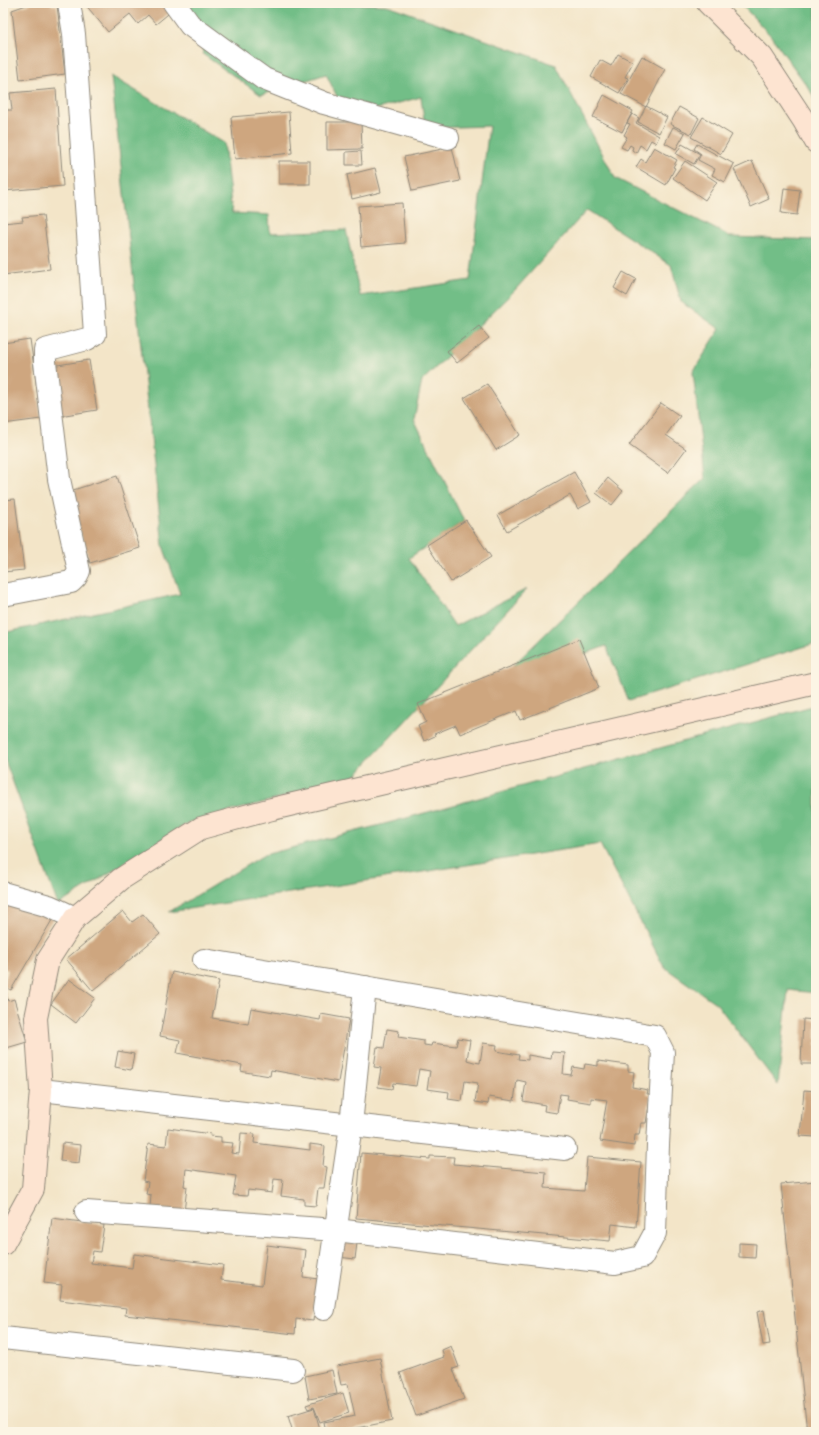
<svg xmlns="http://www.w3.org/2000/svg" width="819" height="1435" viewBox="0 0 819 1435" font-family="'Gochi Hand',sans-serif">
<rect width="100%" height="100%" fill="#fcf5e5"/>
<filter id="ink" filterUnits="userSpaceOnUse"><feTurbulence type="fractalNoise" baseFrequency=".025" numOctaves="2"/><feDisplacementMap in="SourceGraphic" scale="8" xChannelSelector="R" yChannelSelector="G"/><feConvolveMatrix kernelMatrix="1 2 1 2 8 2 1 2 1" color-interpolation-filters="sRGB"/></filter>
<filter id="wash" filterUnits="userSpaceOnUse"><feTurbulence type="fractalNoise" baseFrequency=".012" numOctaves="4" result="noise"/><feDisplacementMap in="SourceGraphic" scale="16" xChannelSelector="R" yChannelSelector="G"/><feGaussianBlur stdDeviation="0.9" result="paint"/><feColorMatrix in="noise" values="0 0 0 0 0 0 0 0 0 0 0 0 0 0 0 0 0 1.4 0 .05"/><feComposite in="paint" operator="in"/></filter>
<g filter="url(#wash)">
<rect width="100%" height="100%" fill="#f3e5c8"/>
<!-- forest -->
<g fill="#72be87" stroke="#4e7459">
<path d="M 189,3 L 318,3 L 387,5 L 556,65 L 615,178 L 731,237 L 816,240 L 816,643 L 629,701 L 606,646 L 488,690 L 705,478 L 693,372 L 720,329 L 681,302 L 671,265 L 587,210 L 515,290 L 422,381 L 414,419 L 464,521 L 409,558 L 455,626 L 527,589 L 352,779 L 190,822 L 58,905 L 3,755 L 3,633 L 180,594 L 163,546 L 111,76 L 224,143 L 232,213 L 269,215 L 270,233 L 346,230 L 360,296 L 470,280 L 489,126 L 425,128 L 421,97 L 347,117 L 326,74 L 261,95 L 204,55 Z"/>
<path d="M 740,3 L 816,3 L 816,101 L 810,90 L 771,36 Z"/>
<path d="M 816,705 L 816,993 L 788,990 L 778,1085 L 717,1004 L 664,967 L 600,844 L 169,912 L 264,855 L 392,822 Z"/>
</g>
<g id="blocks">
<!-- building -->
<g fill="#cea67f">
<path d="M 32,3 L 51,3 L 52,5 L 57,5 L 65,74 L 20,80 L 12,10 Z"/>
<path d="M 86,3 L 167,3 L 173,10 L 156,24 L 148,15 L 138,24 L 130,14 L 108,32 L 85,4 Z"/>
<path d="M 618,54 L 633,62 L 625,77 L 628,78 L 619,93 L 591,77 L 600,60 L 611,66 Z"/>
<path d="M 642,56 L 665,69 L 646,107 L 621,94 Z"/>
<path d="M 56,89 L 63,186 L 4,191 L 3,110 L 12,110 L 10,93 Z"/>
<path d="M 604,95 L 633,111 L 622,132 L 593,117 Z"/>
<path d="M 646,106 L 667,117 L 659,133 L 638,122 Z"/>
<path d="M 679,107 L 699,118 L 691,134 L 670,124 Z"/>
<path d="M 289,112 L 292,153 L 235,159 L 231,117 Z"/>
<path d="M 632,114 L 639,118 L 636,123 L 659,136 L 656,143 L 651,140 L 646,149 L 640,145 L 636,153 L 632,150 L 633,147 L 630,145 L 627,150 L 621,147 L 627,137 L 624,135 L 630,124 L 627,123 Z"/>
<path d="M 703,117 L 732,135 L 721,154 L 691,137 Z"/>
<path d="M 327,122 L 361,122 L 362,149 L 327,150 Z"/>
<path d="M 673,127 L 685,133 L 676,149 L 665,143 Z"/>
<path d="M 682,144 L 700,154 L 694,164 L 676,154 Z"/>
<path d="M 697,144 L 734,164 L 725,182 L 712,175 L 715,169 L 698,160 L 701,154 L 694,149 Z"/>
<path d="M 452,147 L 460,181 L 412,191 L 404,157 Z"/>
<path d="M 654,147 L 677,160 L 673,167 L 675,168 L 666,185 L 636,167 L 641,159 L 645,162 Z"/>
<path d="M 361,151 L 362,165 L 346,165 L 346,152 Z"/>
<rect x="279" y="161" width="31" height="23"/>
<path d="M 685,161 L 717,182 L 705,200 L 673,178 Z"/>
<path d="M 752,161 L 769,199 L 751,207 L 734,169 Z"/>
<path d="M 375,168 L 381,192 L 352,199 L 347,175 Z"/>
<path d="M 784,188 L 800,190 L 797,215 L 781,213 Z"/>
<path d="M 402,203 L 405,243 L 361,247 L 358,206 Z"/>
<path d="M 43,215 L 50,269 L 3,275 L 3,223 L 23,221 L 22,217 Z"/>
<path d="M 623,272 L 636,279 L 627,296 L 614,288 Z"/>
<path d="M 479,326 L 489,338 L 457,363 L 447,351 Z"/>
<path d="M 30,339 L 41,419 L 3,424 L 3,343 Z"/>
<path d="M 89,360 L 97,410 L 59,416 L 51,366 Z"/>
<path d="M 487,384 L 520,435 L 496,450 L 464,398 Z"/>
<path d="M 661,403 L 680,416 L 666,435 L 686,449 L 668,473 L 629,445 Z"/>
<path d="M 574,472 L 591,502 L 578,509 L 570,495 L 507,531 L 498,515 Z"/>
<path d="M 117,476 L 140,548 L 90,563 L 67,492 Z"/>
<path d="M 608,478 L 623,491 L 612,505 L 596,493 Z"/>
<path d="M 15,499 L 24,570 L 3,572 L 3,500 Z"/>
<path d="M 466,520 L 491,557 L 451,582 L 427,545 Z"/>
<path d="M 579,639 L 599,688 L 520,720 L 516,711 L 460,734 L 456,725 L 434,734 L 435,736 L 424,741 L 418,726 L 426,722 L 418,704 Z"/>
<path d="M 3,899 L 55,915 L 11,990 L 3,986 L 8,970 L 3,968 Z"/>
<path d="M 123,911 L 132,922 L 143,914 L 160,934 L 93,991 L 66,959 Z"/>
<path d="M 172,972 L 219,981 L 212,1018 L 248,1024 L 251,1008 L 320,1020 L 321,1014 L 349,1019 L 338,1082 L 271,1070 L 270,1076 L 245,1072 L 241,1071 L 242,1065 L 177,1053 L 180,1040 L 160,1036 Z"/>
<path d="M 69,979 L 95,998 L 76,1023 L 51,1004 Z"/>
<path d="M 3,986 L 8,1001 L 14,999 L 27,1042 L 3,1049 Z"/>
<path d="M 803,1019 L 816,1020 L 816,1064 L 801,1064 Z"/>
<path d="M 387,1029 L 399,1031 L 398,1037 L 424,1041 L 424,1045 L 431,1046 L 432,1043 L 456,1046 L 458,1038 L 470,1040 L 467,1060 L 474,1062 L 480,1063 L 483,1043 L 497,1045 L 496,1051 L 519,1055 L 518,1059 L 528,1060 L 528,1055 L 551,1059 L 552,1052 L 565,1053 L 563,1074 L 571,1075 L 573,1067 L 584,1069 L 585,1064 L 598,1066 L 598,1061 L 628,1065 L 628,1071 L 634,1072 L 632,1087 L 648,1090 L 647,1094 L 651,1094 L 646,1123 L 641,1123 L 639,1135 L 635,1135 L 634,1146 L 600,1141 L 607,1100 L 591,1098 L 591,1103 L 567,1099 L 568,1095 L 560,1094 L 557,1113 L 544,1111 L 545,1105 L 523,1101 L 526,1082 L 517,1080 L 514,1101 L 489,1097 L 488,1104 L 475,1102 L 478,1083 L 465,1081 L 462,1101 L 448,1099 L 449,1092 L 427,1089 L 430,1071 L 419,1069 L 416,1086 L 393,1083 L 392,1089 L 378,1087 L 381,1068 L 374,1067 L 377,1047 L 384,1048 Z"/>
<path d="M 118,1051 L 134,1054 L 131,1070 L 115,1067 Z"/>
<path d="M 804,1090 L 816,1091 L 816,1137 L 800,1136 Z"/>
<path d="M 168,1128 L 211,1134 L 210,1136 L 221,1137 L 221,1142 L 233,1143 L 231,1153 L 239,1154 L 241,1133 L 255,1134 L 254,1143 L 310,1150 L 310,1144 L 325,1146 L 323,1166 L 327,1167 L 324,1188 L 318,1188 L 316,1206 L 304,1205 L 304,1199 L 281,1196 L 283,1180 L 274,1179 L 272,1193 L 248,1190 L 247,1196 L 233,1195 L 236,1176 L 186,1169 L 184,1186 L 187,1187 L 184,1212 L 150,1208 L 151,1195 L 146,1194 L 148,1182 L 143,1181 L 148,1144 L 166,1146 Z"/>
<path d="M 62,1143 L 81,1145 L 79,1163 L 60,1161 Z"/>
<path d="M 361,1153 L 430,1159 L 430,1156 L 454,1157 L 453,1164 L 546,1172 L 545,1188 L 584,1191 L 587,1157 L 641,1162 L 636,1227 L 612,1224 L 610,1241 L 356,1218 Z"/>
<path d="M 816,1181 L 816,1432 L 807,1432 L 781,1184 Z"/>
<path d="M 52,1218 L 104,1225 L 100,1252 L 93,1251 L 91,1263 L 132,1268 L 134,1254 L 223,1265 L 221,1280 L 262,1285 L 267,1245 L 306,1250 L 303,1277 L 318,1279 L 313,1321 L 296,1319 L 295,1334 L 125,1315 L 126,1308 L 60,1300 L 62,1285 L 44,1283 Z"/>
<path d="M 340,1241 L 357,1243 L 355,1259 L 338,1257 Z"/>
<path d="M 739,1243 L 756,1244 L 755,1258 L 739,1257 Z"/>
<path d="M 764,1310 L 770,1344 L 763,1345 L 757,1312 Z"/>
<path d="M 451,1346 L 459,1367 L 453,1369 L 464,1399 L 416,1416 L 400,1373 L 444,1357 L 442,1350 Z"/>
<path d="M 380,1358 L 392,1421 L 336,1432 L 326,1432 L 324,1422 L 355,1416 L 348,1384 L 341,1385 L 337,1366 Z"/>
<path d="M 332,1370 L 337,1394 L 309,1399 L 305,1376 Z"/>
<path d="M 343,1393 L 349,1413 L 320,1422 L 314,1407 L 308,1409 L 306,1405 Z"/>
<path d="M 314,1408 L 320,1429 L 310,1432 L 293,1432 L 288,1416 Z"/>
</g>
</g>
</g>
<g filter="url(#ink)">
<use href="#blocks" fill-opacity="0" stroke="#8f887a" stroke-width="1"/>
<g fill="none" stroke-linecap="round" stroke-linejoin="round">
<defs>
<g id="street">
<path d="M 174,3 L 190,25 L 264,79 L 324,103 L 448,138"/>
<path d="M 3,595 L 71,582 L 76,577 L 79,571 L 59,479 L 45,362 L 45,350 L 87,339 L 95,334 L 74,34 L 69,3"/>
<path d="M 3,893 L 49,906 L 75,918"/>
<path d="M 41,1090 L 565,1149"/>
<path d="M 86,1212 L 336,1230 L 615,1263 L 642,1257 L 655,1233 L 658,1145 L 663,1052 L 655,1036 L 204,960"/>
<path d="M 324,1309 L 351,1125 L 365,987"/>
<path d="M 3,1338 L 293,1370"/>
</g>
<g id="secondary">
<path d="M 708,3 L 762,57 L 804,121 L 816,142"/>
<path d="M 3,1244 L 33,1189 L 41,1090 L 36,1018 L 48,960 L 75,918 L 121,879 L 201,828 L 272,809 L 816,683"/>
</g>
</defs>
<!-- street casing -->
<use href="#street" stroke="#8f887a" stroke-width="24"/>
<!-- secondary casing -->
<use href="#secondary" stroke="#8f887a" stroke-width="24"/>
<!-- street -->
<use href="#street" stroke="#fff" stroke-width="22"/>
<!-- secondary -->
<use href="#secondary" stroke="#fde4d1" stroke-width="22"/>
</g>
</g>
<!-- margin -->
<rect width="819" height="1435" fill="none" stroke="#fcf5e5" stroke-width="16"/>
</svg>
